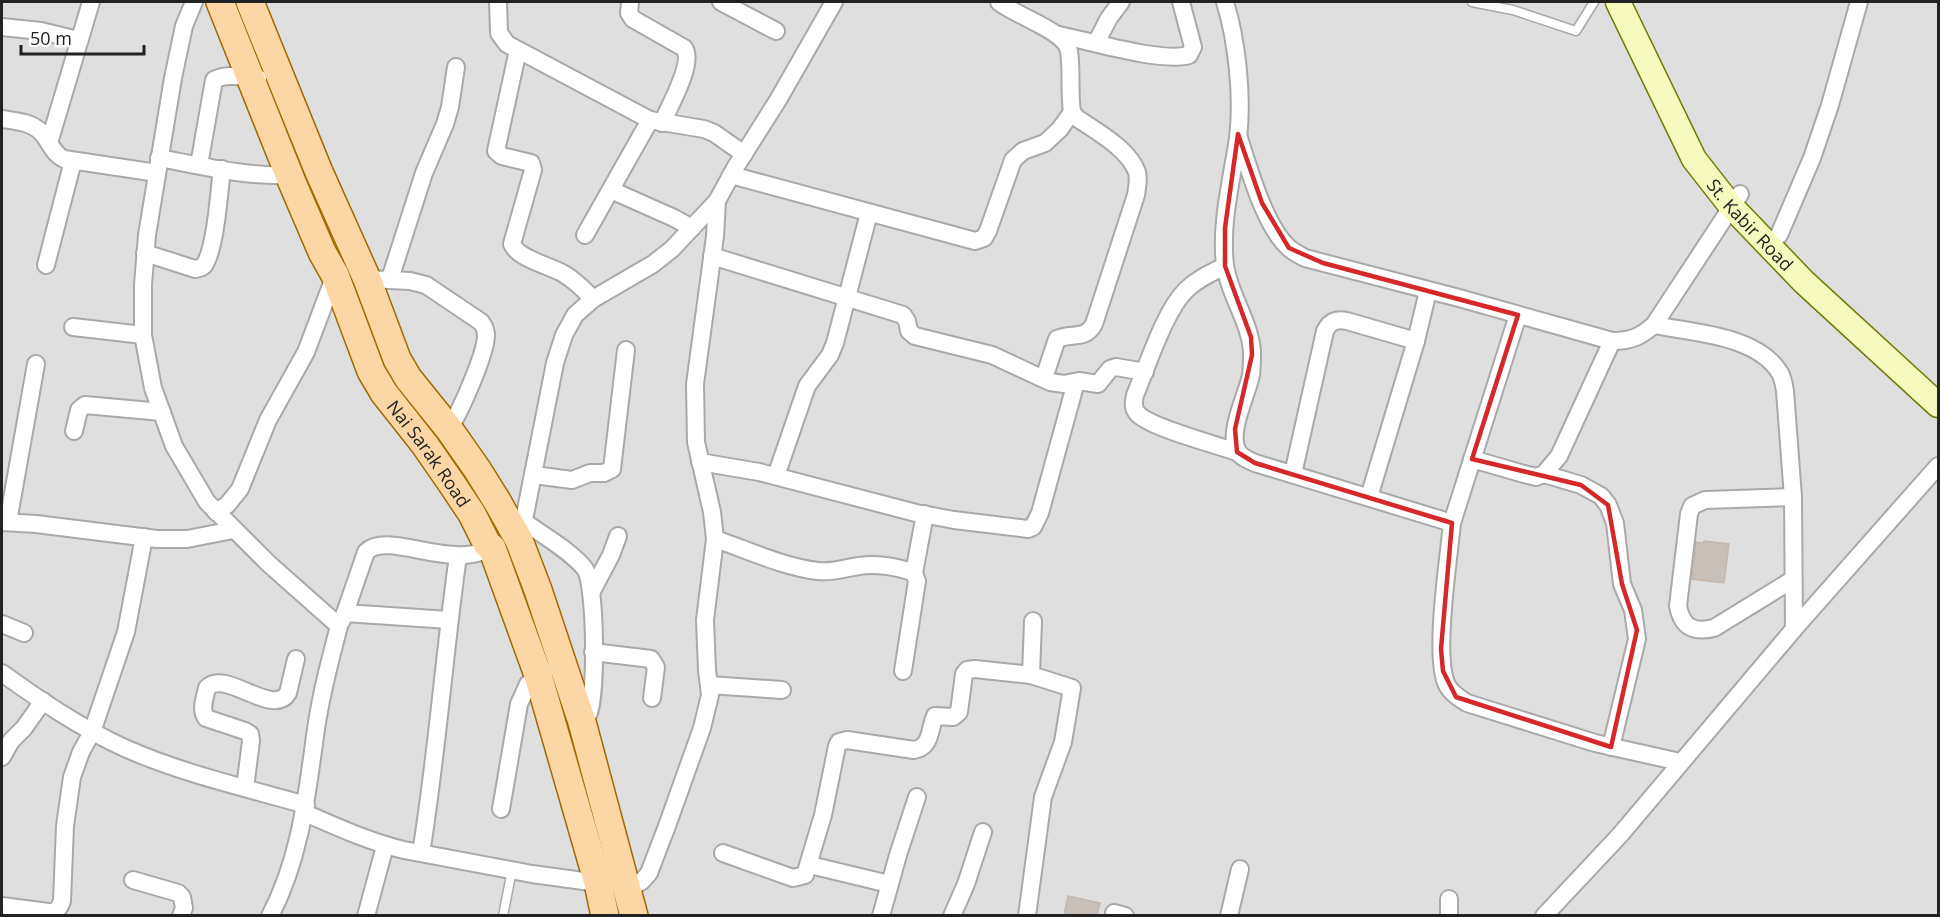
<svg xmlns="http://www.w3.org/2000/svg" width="1940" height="917" viewBox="0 0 1940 917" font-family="'Open Sans',sans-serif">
<rect width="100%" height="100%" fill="#f2efe9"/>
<!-- residential -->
<rect fill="#e0dfdf" x="2" y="2" width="1936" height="913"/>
<!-- building -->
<g fill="#c7bfb8" stroke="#c4b6ab" stroke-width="1.5">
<path d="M 1704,541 L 1729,544 L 1724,583 L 1692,579 L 1696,542 L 1704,543 Z"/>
<path d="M 1068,896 L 1100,903 L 1097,915 L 1064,915 Z"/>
</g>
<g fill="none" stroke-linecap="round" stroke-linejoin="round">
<defs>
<g id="lane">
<path d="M 1472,2 L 1513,10 L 1576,31 L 1594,2"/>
<path d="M 503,916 L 512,870"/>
</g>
<g id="street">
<path d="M 194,2 L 184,26 L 173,78 L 147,235 L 143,285 L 143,335 L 153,388 L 174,446 L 207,502 L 269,564 L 339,626 C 330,660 321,694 316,729 C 307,793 301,857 270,916"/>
<path d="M 498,2 L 499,33 L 507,44 L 650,120 L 704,129 L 714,133 L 744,154"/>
<path d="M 630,2 L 629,13 L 633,19 L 684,48 C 695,62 669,107 662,123"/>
<path d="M 721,2 L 776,31"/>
<path d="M 999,2 C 1016,16 1066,31 1069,51 C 1072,71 1069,92 1072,112 L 1077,118 C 1097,132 1128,148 1137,172 C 1139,180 1137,187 1136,195 L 1094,324 C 1085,341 1071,332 1057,339 L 1044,378"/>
<path d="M 1225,2 C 1237,41 1243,97 1238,138 C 1232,179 1220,223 1225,265 C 1229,295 1250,321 1252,352 C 1252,359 1252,368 1251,375 C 1247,395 1228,431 1237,450 C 1240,457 1248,460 1255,463 L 1452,523 C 1449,557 1433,657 1447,685 C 1451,693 1459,698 1467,703 L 1595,743 L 1680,762"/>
<path d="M 2,27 L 41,31 L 78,40"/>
<path d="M 1059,35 C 1089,41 1162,63 1189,55 L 1193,47 L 1181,2"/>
<path d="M 1096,43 L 1109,18 L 1121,2"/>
<path d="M 518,50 L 496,151 L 502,156 L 531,163 L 533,170 L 512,244 C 518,259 551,266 564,274 C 576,281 584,290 593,299"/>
<path d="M 2,119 C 16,121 32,122 42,133 C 50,142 53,154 64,159 L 157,173"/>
<path d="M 1239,138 C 1249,169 1265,227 1289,248 C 1293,252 1300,255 1305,258 L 1459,298 L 1612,341 C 1631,341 1640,337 1654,325 L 1740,194"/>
<path d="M 49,143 L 91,2"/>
<path d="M 159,158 C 202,166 246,177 290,175"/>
<path d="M 199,165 L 214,80 C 226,73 244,77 258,78"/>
<path d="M 731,175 L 975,241 L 984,238 L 988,231 L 1013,160 L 1023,151 L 1045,143 L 1060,129 L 1072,112"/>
<path d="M 611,190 L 674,218 L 692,228"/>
<path d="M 585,235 L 650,120"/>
<path d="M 1779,235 L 1812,158 L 1830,105 L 1859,2"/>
<path d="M 145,253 L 195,269 C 201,268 204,267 206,262 C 216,242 219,193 222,169"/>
<path d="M 712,256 L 903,315 L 907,321 L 909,331 L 915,336 L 992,355 L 1050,382 L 1064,384 L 1079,381 L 1098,384 L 1110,369 L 1116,367 L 1145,372"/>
<path d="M 46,265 L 73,161"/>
<path d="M 1225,266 C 1211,273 1197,279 1186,290 C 1164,312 1148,365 1135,395 C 1134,401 1132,407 1137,413 C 1148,427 1217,445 1237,452"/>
<path d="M 367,279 L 410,281 L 426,285 L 481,322 C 484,326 486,329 486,335 C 486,354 460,412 449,429"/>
<path d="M 390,279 L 424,173 L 445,124 L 450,107 L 456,67"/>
<path d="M 1654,325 C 1693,333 1757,335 1780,373 C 1783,378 1784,385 1785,391 L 1793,497 L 1794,629"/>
<path d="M 73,327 L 143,335"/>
<path d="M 74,431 L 79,410 L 85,405 L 162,412"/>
<path d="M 1472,459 L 1524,474 L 1536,477 L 1544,474 L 1559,456 L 1612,341"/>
<path d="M 700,462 L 759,472 L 916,513 L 954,520 L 1028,529 L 1033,527 L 1040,513 L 1076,382"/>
<path d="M 1293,474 L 1325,331 C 1330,321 1336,319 1347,321 L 1416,341"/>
<path d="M 1544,474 L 1581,485 L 1601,496 L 1608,505 L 1615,523 L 1622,584 L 1633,610 L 1637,639 L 1611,747"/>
<path d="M 534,475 L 572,480 L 590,473 L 604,473 L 612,469 L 626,350"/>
<path d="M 776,476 L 807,386 L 830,355 L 835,343 L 869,213"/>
<path d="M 1369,497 L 1416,341 L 1428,291"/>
<path d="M 216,512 L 227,505 L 240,489 L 268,420 L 306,352 L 335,275"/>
<path d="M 523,521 C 540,533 572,552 585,569 C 596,584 597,697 588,715 C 587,718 584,720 582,722"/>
<path d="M 2,522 L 36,524 L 157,539 L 187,539 L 233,530"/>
<path d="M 8,522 L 36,364"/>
<path d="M 1452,523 L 1518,315"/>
<path d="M 715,539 C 748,550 783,567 818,571 C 833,573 844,568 859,566 C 876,563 899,567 914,573 L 917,581 L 903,671"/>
<path d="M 520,540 L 555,363 L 564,335 L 575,315 L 593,299 L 653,264 L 672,249 L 717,201 L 735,168 L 778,100 L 834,2"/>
<path d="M 914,573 L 925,514"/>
<path d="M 1792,580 L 1714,628 C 1693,633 1682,627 1678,606 L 1689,514 L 1692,506 L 1705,500 L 1793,497"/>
<path d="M 592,591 L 611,555 L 618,536"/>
<path d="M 345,613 L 366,552 C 388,529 459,575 495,544"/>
<path d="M 341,622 L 345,613 L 449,620"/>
<path d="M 2,624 L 24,633"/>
<path d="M 593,652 L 651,659 L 656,667 L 652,698"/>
<path d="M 2,673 C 41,701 82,729 127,749 C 184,774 246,788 306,805"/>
<path d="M 1031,675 L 1033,621"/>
<path d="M 709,685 L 782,690"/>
<path d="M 2,757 L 11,741 L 24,728 L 43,701"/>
<path d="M 245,788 L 251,741 L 250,734 L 245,731 L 206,718 C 200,709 205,698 207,688 C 224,668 273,718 288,693 L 296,659"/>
<path d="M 501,809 L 519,704 L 528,684 L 545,671"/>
<path d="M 305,813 C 337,827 370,842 404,850 L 532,874 L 598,883"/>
<path d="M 421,853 C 437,755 444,655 458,556"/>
<path d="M 723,853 L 793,878 L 805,875 L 823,815 L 837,746 L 839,742 L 847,740 L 914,750 C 932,747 929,729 935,716 L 953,717 L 959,712 L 964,674 L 967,670 L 975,669 L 1031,675 L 1072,688 L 1063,742 L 1043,797 L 1027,916"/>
<path d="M 810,865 L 889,884"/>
<path d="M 133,880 L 178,893 L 182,897 L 184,908 L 181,916"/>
<path d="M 626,886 L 635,885 L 642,881 L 649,873 L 667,826 L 702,728 L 710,695 L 707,670 L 705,620 L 715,539 L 712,512 L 696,442 L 695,384 L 715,236 L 717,201"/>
<path d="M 2,906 L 48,912 C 57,912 59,909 62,901 L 65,826 L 72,777 L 81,752 L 92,732 L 126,632 L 144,537"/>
<path d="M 1114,913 L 1125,916"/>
<path d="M 366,916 L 385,846"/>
<path d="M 881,916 L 898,855 L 917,797"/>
<path d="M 952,916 L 966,884 L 983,832"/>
<path d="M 1229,916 L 1240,869"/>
<path d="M 1449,916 L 1449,899"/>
<path d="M 1544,916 L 1620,835 L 1794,629 L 1938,466"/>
</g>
<g id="secondary">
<path id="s1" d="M 1618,2 L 1694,159 L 1730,205 L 1804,282 L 1938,405"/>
</g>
<g id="primary">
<path id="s2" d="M 220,2 L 292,182 L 322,252 L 335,275 L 371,371 L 384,393 L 425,445 L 452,484 L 472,514 L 487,544 L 492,548 L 538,675 L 598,883 L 605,916"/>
<path d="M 250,2 L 319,172 L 367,279 L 397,359 L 408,378 L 449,429 L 477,469 L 497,501 L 519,540 L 538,590 L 582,722 L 634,916"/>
</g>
</defs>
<!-- lane casing -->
<use href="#lane" stroke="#a9a9a9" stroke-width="11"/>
<!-- street casing -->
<use href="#street" stroke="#a9a9a9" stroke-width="20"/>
<!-- secondary casing -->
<use href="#secondary" stroke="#707d05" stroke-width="27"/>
<!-- primary casing -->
<use href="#primary" stroke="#a06b00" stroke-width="30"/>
<!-- lane -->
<use href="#lane" stroke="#fff" stroke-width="8"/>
<!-- street -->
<use href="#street" stroke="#fff" stroke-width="16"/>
<!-- secondary -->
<use href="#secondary" stroke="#f7fabf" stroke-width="24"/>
<!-- primary -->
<use href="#primary" stroke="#fcd6a4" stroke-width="27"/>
</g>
<!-- marked area -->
<path fill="none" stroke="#d62828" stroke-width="4.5" stroke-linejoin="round" d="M 1238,134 L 1262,203 L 1289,248 L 1323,263 L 1518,315 L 1472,459 L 1581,485 L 1608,505 L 1622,584 L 1637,630 L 1611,747 L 1456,697 L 1443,671 L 1441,649 L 1452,523 L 1255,463 L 1237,452 L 1235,429 L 1252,355 L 1251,337 L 1225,266 L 1225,228 Z"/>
<g text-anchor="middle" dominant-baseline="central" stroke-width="4.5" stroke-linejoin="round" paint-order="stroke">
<!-- street labels -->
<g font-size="18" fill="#222" stroke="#fff">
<text stroke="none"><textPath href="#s1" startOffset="261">St. Kabir Road</textPath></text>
<text stroke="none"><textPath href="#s2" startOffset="500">Nai Sarak Road</textPath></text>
</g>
</g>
<!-- border -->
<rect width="1940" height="917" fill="none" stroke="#222222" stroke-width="6"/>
<!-- scale -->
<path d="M21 45v9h123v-9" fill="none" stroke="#222222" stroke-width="3"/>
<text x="30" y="45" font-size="18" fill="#222222" stroke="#ffffff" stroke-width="4.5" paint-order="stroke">50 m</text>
</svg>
